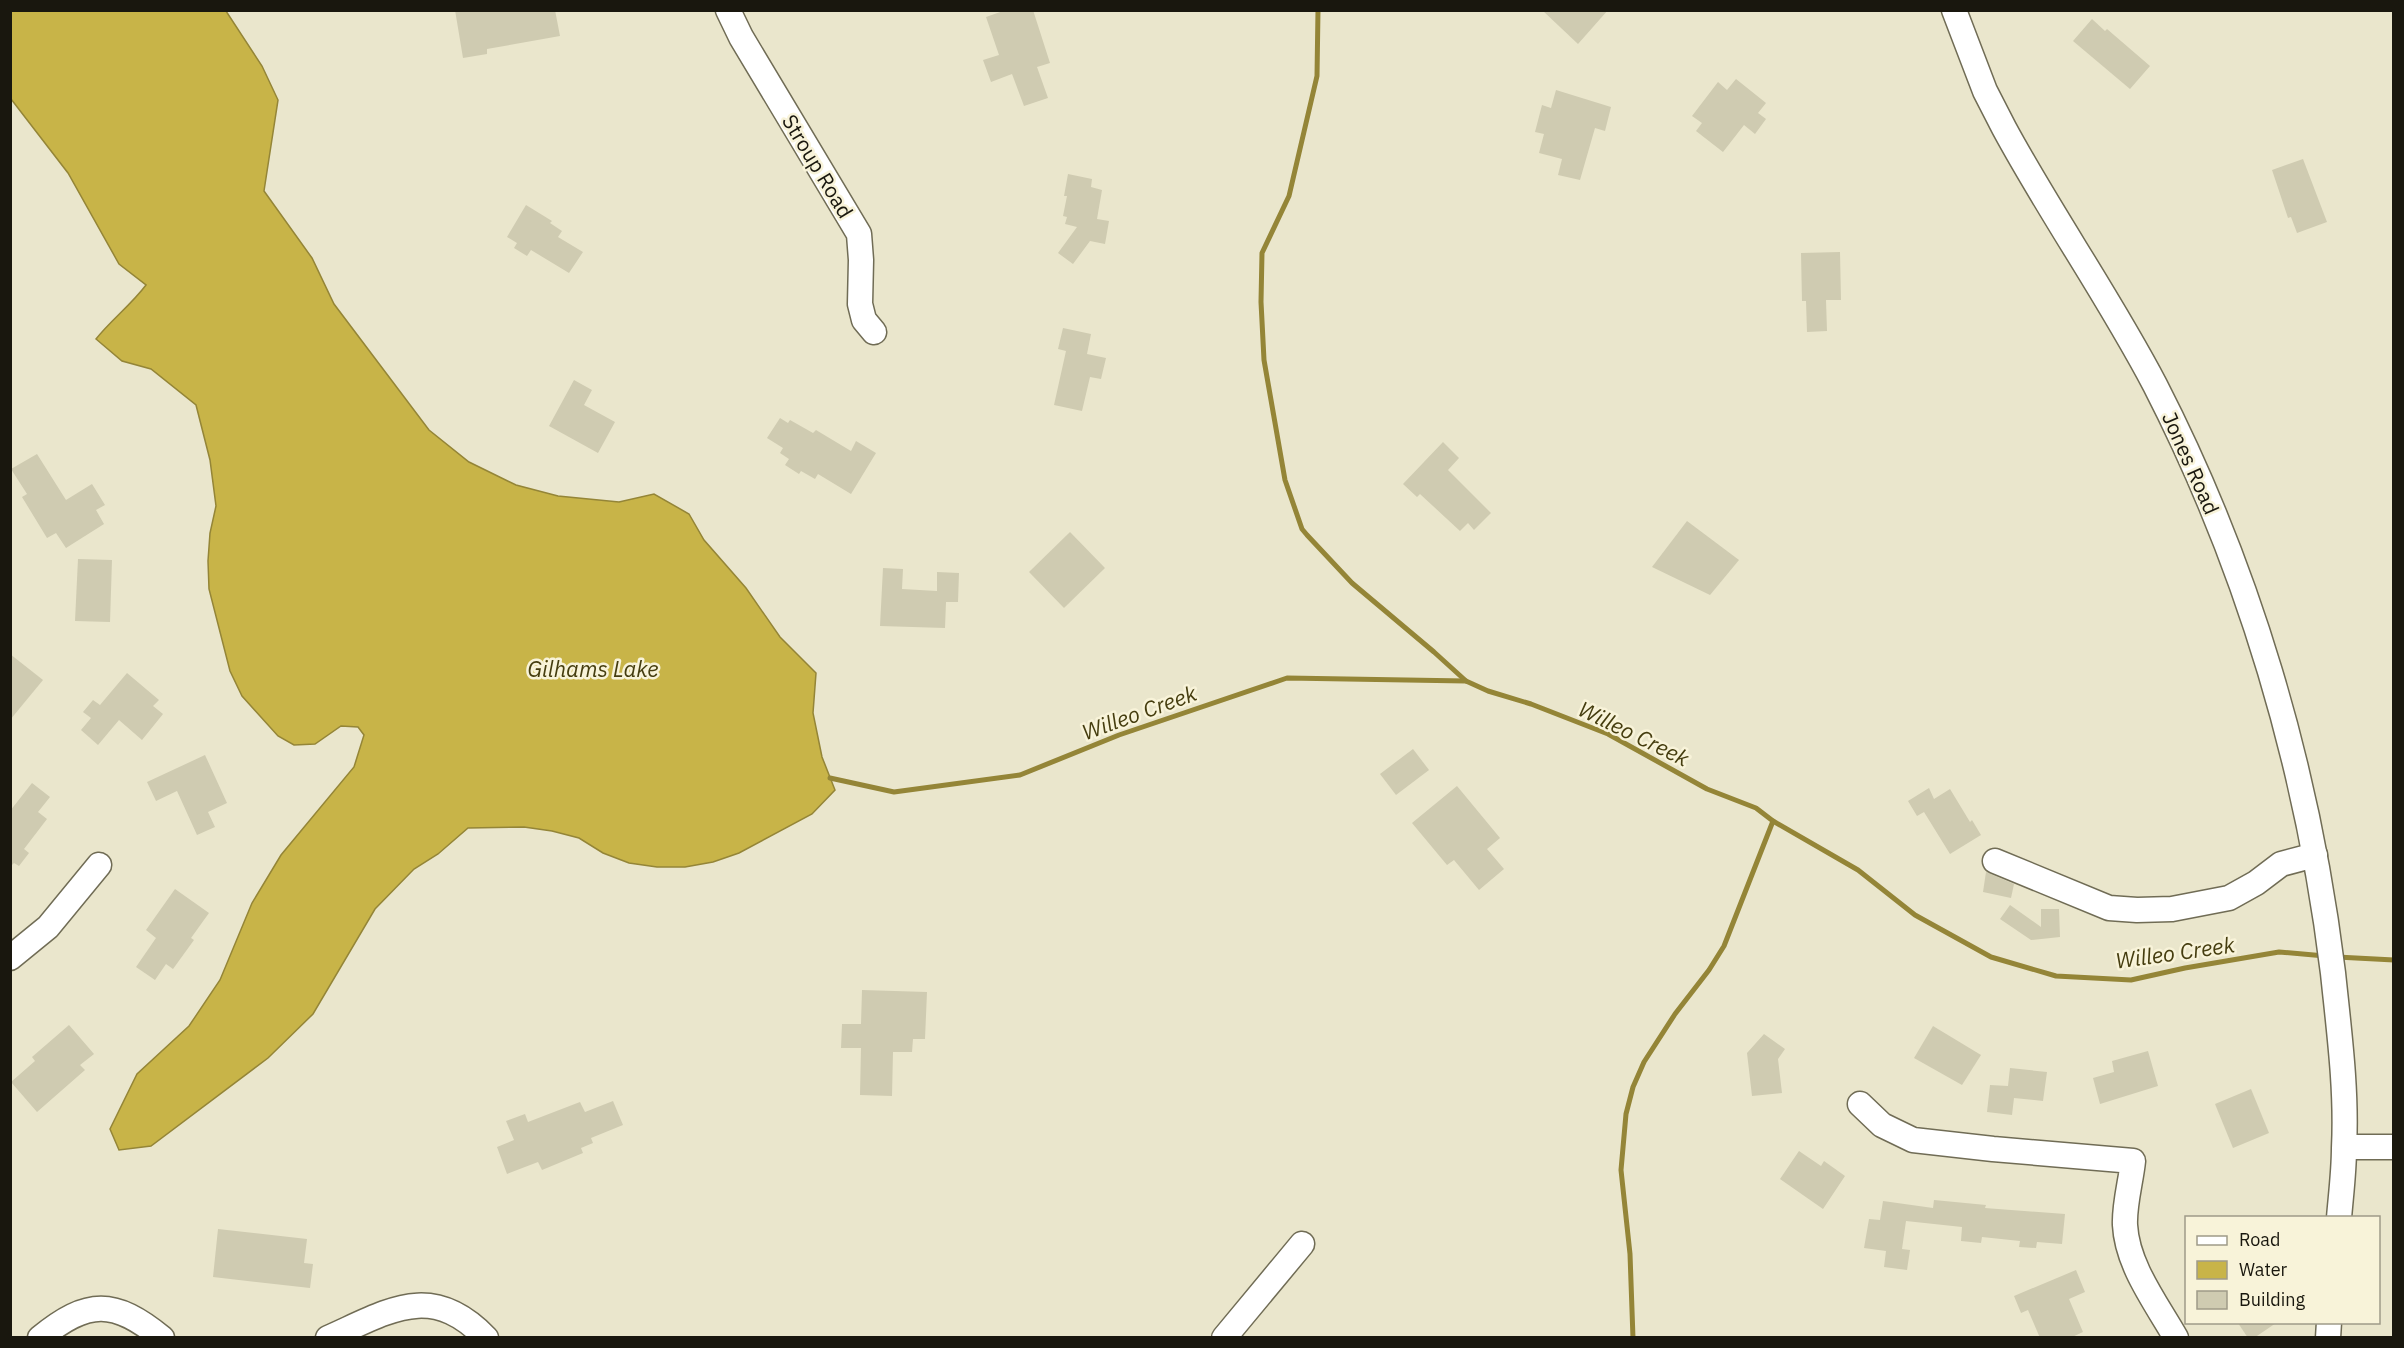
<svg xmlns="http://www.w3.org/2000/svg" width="2404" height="1348" viewBox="0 0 2404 1348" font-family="'IBM Plex Sans',sans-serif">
<rect width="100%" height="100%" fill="#eae6cc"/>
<!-- water -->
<path fill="#c8b448" stroke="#948537" stroke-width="1.5" d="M 10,11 L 226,11 L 262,66 L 278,100 L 264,191 L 312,258 L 334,304 L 429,430 L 469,462 L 516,485 L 558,496 L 619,502 L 654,494 L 689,514 L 704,540 L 746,588 L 780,637 L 816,673 L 813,713 L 822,757 L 835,790 L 812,814 L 739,853 L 713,862 L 685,867 L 657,867 L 629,863 L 603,853 L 579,838 L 552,831 L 524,827 L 468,828 L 438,854 L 414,869 L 375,909 L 313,1014 L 268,1058 L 151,1146 L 119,1150 L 110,1129 L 137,1074 L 189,1026 L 220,980 L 252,903 L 281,855 L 354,767 L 364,735 L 358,727 L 341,726 L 315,744 L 294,745 L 278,736 L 242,696 L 230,671 L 209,589 L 208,561 L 210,533 L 216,506 L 210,460 L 196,405 L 151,369 L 122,361 L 96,339 C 111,320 131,305 146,285 L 119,264 L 68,173 L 11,99 Z"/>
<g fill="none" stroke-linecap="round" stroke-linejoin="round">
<!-- stream -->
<g stroke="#948537" stroke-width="5">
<path d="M 1318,10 L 1317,76 L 1289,196 L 1262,253 L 1261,302 L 1264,360 L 1285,480 L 1302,529 L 1307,535 L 1352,583 L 1434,652 L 1466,681"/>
<path d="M 830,778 L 894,792 L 1020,775 L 1119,735 L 1287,678 L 1466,681 L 1488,691 L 1531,704 L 1608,734 L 1707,789 L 1756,808 L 1773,821 L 1858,870 L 1915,915 L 1991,957 L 2056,976 L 2131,980 L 2185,968 L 2279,952 L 2325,956"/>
<path d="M 2337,957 L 2394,960"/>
<path d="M 1633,1338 L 1630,1254 L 1621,1170 L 1626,1114 L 1633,1087 L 1644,1062 L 1675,1014 L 1709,970 L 1724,946 L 1773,821"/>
</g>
</g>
<!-- building -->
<g fill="#cfcbb1">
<path d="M 455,10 L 555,10 L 560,36 L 487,49 L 487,54 L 463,58 Z"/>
<path d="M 1006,10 L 1033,10 L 1050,63 L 1037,67 L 1048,98 L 1024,106 L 1012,74 L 991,82 L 983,60 L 999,55 L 986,17 Z"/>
<path d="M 1542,10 L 1608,10 L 1578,44 Z"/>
<path d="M 2092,19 L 2105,31 L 2107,29 L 2150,66 L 2130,89 L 2073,41 Z"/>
<path d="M 1736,79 L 1766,103 L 1758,113 L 1766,119 L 1755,134 L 1744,125 L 1723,152 L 1696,131 L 1702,123 L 1692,116 L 1718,82 L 1727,90 Z"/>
<path d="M 1556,90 L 1611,107 L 1605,131 L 1595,128 L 1580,180 L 1558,175 L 1562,159 L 1539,153 L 1544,134 L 1535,132 L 1542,105 L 1551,108 Z"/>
<path d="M 2303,159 L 2327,222 L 2297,233 L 2291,217 L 2288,218 L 2272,170 Z"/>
<path d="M 1068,174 L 1092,179 L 1091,187 L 1102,190 L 1097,219 L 1109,221 L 1105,244 L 1090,241 L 1073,264 L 1058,253 L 1077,227 L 1065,224 L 1067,217 L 1063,216 L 1067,196 L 1064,196 Z"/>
<path d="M 526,205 L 552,221 L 550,223 L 562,231 L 558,237 L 583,252 L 569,273 L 531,250 L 527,256 L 514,248 L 517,243 L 507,237 Z"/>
<path d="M 1840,252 L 1841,300 L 1826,300 L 1827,331 L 1807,332 L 1806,301 L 1802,301 L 1801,253 Z"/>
<path d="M 1063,328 L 1091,334 L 1087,354 L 1106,358 L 1101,379 L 1090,377 L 1082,411 L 1054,405 L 1066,351 L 1058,349 Z"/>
<path d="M 574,380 L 592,390 L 584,405 L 615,422 L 598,453 L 549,426 Z"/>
<path d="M 780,418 L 788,423 L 790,420 L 813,433 L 816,430 L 851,451 L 856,441 L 876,453 L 851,494 L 818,474 L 815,479 L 801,471 L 799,474 L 785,465 L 789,459 L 780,453 L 783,448 L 767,438 Z"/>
<path d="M 1443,442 L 1459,458 L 1448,470 L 1491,513 L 1474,530 L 1468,523 L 1460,531 L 1420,494 L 1417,497 L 1403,484 Z"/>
<path d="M 37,454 L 66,500 L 92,484 L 105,505 L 96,510 L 104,524 L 66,548 L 56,533 L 47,538 L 22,497 L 27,494 L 11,469 Z"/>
<path d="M 1687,521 L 1739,560 L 1710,595 L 1652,567 Z"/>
<path d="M 1070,532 L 1105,568 L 1064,608 L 1029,572 Z"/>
<path d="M 78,559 L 112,560 L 110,622 L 75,621 Z"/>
<path d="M 883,568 L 903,569 L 902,589 L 937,591 L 937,572 L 959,573 L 958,602 L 946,602 L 945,628 L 880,626 Z"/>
<path d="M 10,654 L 43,680 L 10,720 Z"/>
<path d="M 127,673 L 159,700 L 153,706 L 163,714 L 142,740 L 119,720 L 98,745 L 81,730 L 91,718 L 83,712 L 93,700 L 100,705 Z"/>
<path d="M 1413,749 L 1429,770 L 1396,795 L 1380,774 Z"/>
<path d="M 205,755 L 227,803 L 208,812 L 215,827 L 197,835 L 177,791 L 156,801 L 147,782 Z"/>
<path d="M 32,783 L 50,797 L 38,812 L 47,819 L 24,849 L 29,853 L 19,866 L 14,863 L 10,867 L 10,811 Z"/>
<path d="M 1457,786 L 1500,838 L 1487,849 L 1504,869 L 1479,890 L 1454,860 L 1447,865 L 1412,823 Z"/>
<path d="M 1929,788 L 1934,799 L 1950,789 L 1970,822 L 1972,820 L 1981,835 L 1950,854 L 1924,812 L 1917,816 L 1908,801 Z"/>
<path d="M 1986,872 L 2014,884 L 2011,898 L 1983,892 Z"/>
<path d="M 175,889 L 209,913 L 191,938 L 194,940 L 173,969 L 166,964 L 155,980 L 136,967 L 156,938 L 146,930 Z"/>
<path d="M 2010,905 L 2041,927 L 2041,909 L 2059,909 L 2060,937 L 2031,940 L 2000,919 Z"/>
<path d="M 862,990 L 927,992 L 925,1039 L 913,1039 L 912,1052 L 893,1052 L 892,1096 L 860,1095 L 861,1048 L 841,1048 L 842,1024 L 861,1024 Z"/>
<path d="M 69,1025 L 94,1054 L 80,1065 L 85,1070 L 37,1112 L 11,1082 L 35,1061 L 32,1057 Z"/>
<path d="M 1933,1026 L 1981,1055 L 1962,1085 L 1914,1058 Z"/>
<path d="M 1764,1034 L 1785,1049 L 1778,1059 L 1782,1093 L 1752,1096 L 1747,1053 Z"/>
<path d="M 2148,1051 L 2158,1086 L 2100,1104 L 2093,1078 L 2114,1072 L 2112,1061 Z"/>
<path d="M 2010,1068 L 2047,1072 L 2043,1101 L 2014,1098 L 2012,1115 L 1987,1112 L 1990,1085 L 2008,1086 Z"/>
<path d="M 2251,1089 L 2269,1133 L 2233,1148 L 2215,1104 Z"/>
<path d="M 613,1101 L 623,1125 L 591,1138 L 593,1143 L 581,1148 L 583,1153 L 542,1170 L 538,1162 L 507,1174 L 497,1147 L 514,1140 L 506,1121 L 525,1114 L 528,1122 L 580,1102 L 585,1112 Z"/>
<path d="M 1799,1151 L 1821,1166 L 1824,1161 L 1845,1176 L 1823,1209 L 1780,1179 Z"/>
<path d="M 1934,1200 L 1986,1205 L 1985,1208 L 2065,1214 L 2062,1244 L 2037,1242 L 2036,1248 L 2019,1247 L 2020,1241 L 1982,1237 L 1981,1243 L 1961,1241 L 1962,1227 L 1906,1221 L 1902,1249 L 1910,1250 L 1907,1270 L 1884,1267 L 1886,1251 L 1864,1248 L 1869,1219 L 1880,1220 L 1883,1201 L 1933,1208 Z"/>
<path d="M 218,1229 L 307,1239 L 304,1263 L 313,1264 L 310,1288 L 213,1277 Z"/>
<path d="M 2076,1270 L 2085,1292 L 2069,1299 L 2083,1332 L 2070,1338 L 2040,1338 L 2028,1310 L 2021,1313 L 2014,1296 Z"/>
<path d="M 2238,1323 L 2276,1323 L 2254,1338 L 2248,1338 Z"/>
</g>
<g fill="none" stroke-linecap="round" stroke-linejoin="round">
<defs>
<g id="minor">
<path d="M 728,10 L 741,37 L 859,234 L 861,260 L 860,304 L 864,320 L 874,332"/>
<path d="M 1954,10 L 1985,91 L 2004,128 C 2051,215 2109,297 2155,385 C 2249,568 2308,769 2333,973 C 2339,1031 2347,1090 2344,1148 C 2344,1171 2341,1194 2339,1218"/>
<path d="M 1995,861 L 2109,908 L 2137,910 L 2172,909 L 2229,898 L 2256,883 L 2281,864 L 2315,855"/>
<path d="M 10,958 L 48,927 L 99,865"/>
<path d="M 1860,1104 L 1882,1125 L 1913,1140 L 1993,1149 L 2133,1161 C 2131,1181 2124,1205 2125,1225 C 2127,1265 2156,1303 2176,1338"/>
<path d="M 2345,1147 L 2394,1147"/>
<path d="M 40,1338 C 88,1299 114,1299 162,1338"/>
<path d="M 328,1338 C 389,1311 431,1281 486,1338"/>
<path d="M 1224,1338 L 1302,1244"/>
<path d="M 2328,1338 L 2329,1322"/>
</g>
</defs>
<!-- minor casing -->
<use href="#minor" stroke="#706c55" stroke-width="27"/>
<!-- minor -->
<use href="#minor" stroke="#fff" stroke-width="24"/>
</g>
<g text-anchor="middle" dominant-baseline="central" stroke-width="5" stroke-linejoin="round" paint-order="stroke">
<!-- street labels -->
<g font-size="21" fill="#19170e" stroke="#f8f3d9">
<text transform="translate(818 166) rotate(59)">Stroup Road</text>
<text transform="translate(2191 463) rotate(66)">Jones Road</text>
</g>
<!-- water labels -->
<g font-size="22" font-style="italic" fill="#453d0f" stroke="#f8f3d9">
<text x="593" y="668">Gilhams Lake</text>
<text transform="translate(1139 712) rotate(-20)">Willeo Creek</text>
<text transform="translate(1634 733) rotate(26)">Willeo Creek</text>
<text transform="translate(2175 952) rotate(-8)">Willeo Creek</text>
</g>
</g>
<!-- border -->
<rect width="2404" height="1348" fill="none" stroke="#19170e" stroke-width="24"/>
<!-- legend -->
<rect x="2185" y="1216" width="195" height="108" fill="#f8f3d9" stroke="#9f9b88" stroke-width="1.5"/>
<rect x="2197" y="1236" width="30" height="9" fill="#ffffff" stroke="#9f9b88" stroke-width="1.5"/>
<text x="2239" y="1246" font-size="18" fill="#19170e">Road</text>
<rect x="2197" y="1261" width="30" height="18" fill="#c8b448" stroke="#9f9b88" stroke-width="1.5"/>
<text x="2239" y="1276" font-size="18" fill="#19170e">Water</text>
<rect x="2197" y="1291" width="30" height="18" fill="#cfcbb1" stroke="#9f9b88" stroke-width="1.5"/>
<text x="2239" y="1306" font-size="18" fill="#19170e">Building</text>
</svg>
